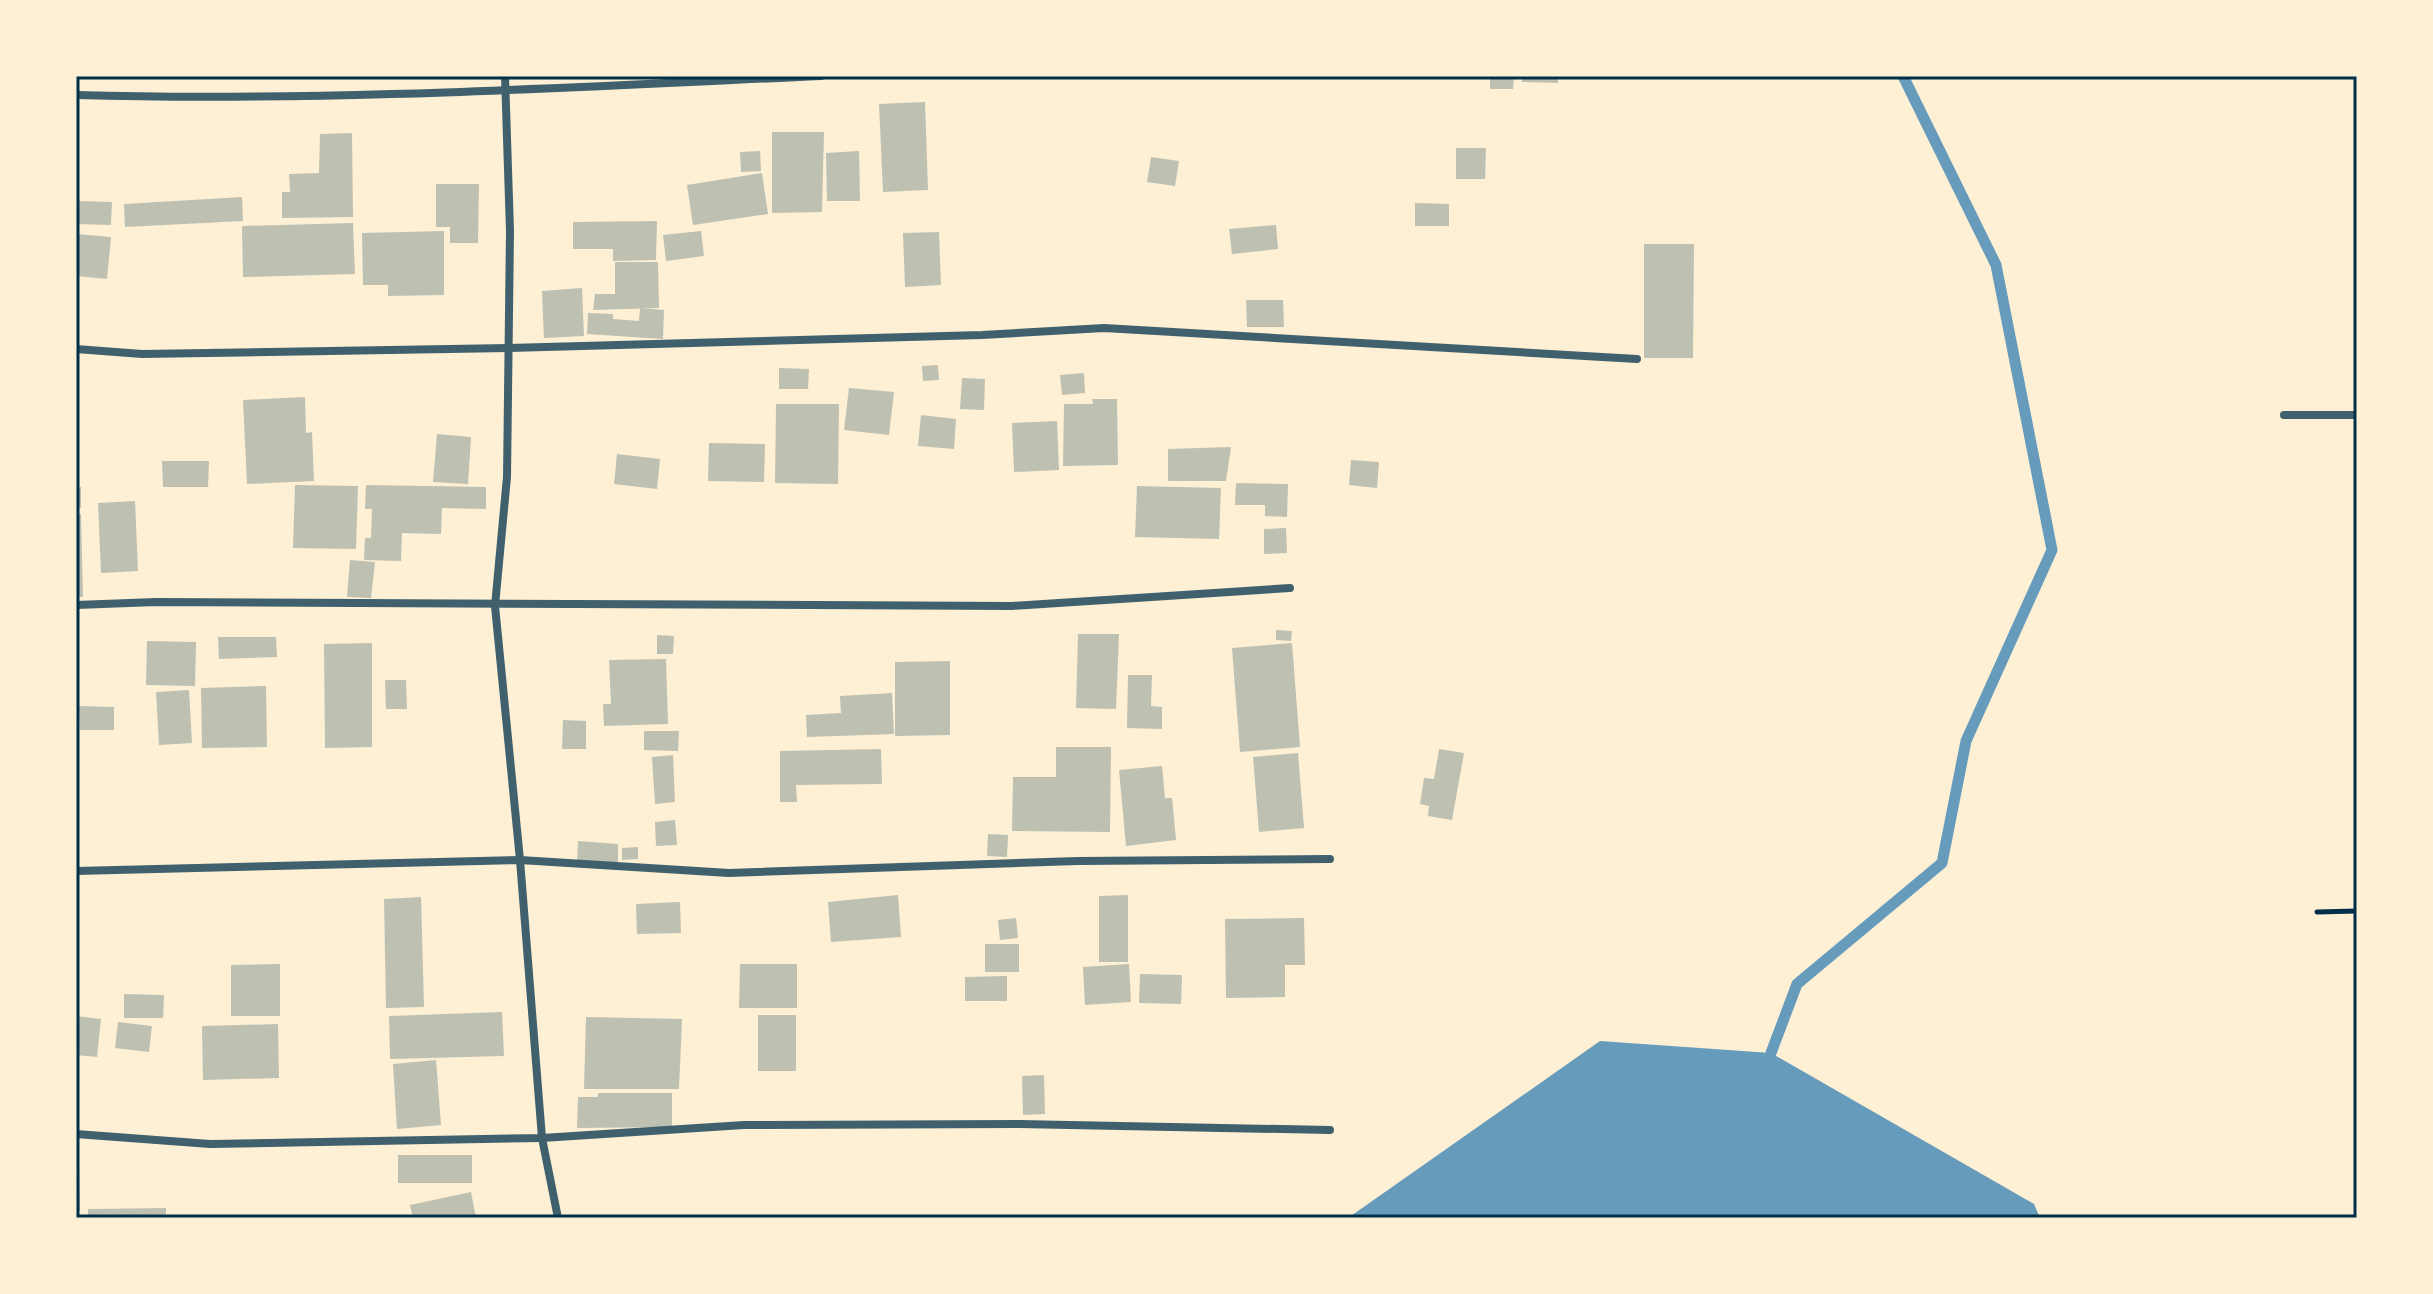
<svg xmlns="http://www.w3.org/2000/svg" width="2433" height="1294" viewBox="0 0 2433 1294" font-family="Roboto,sans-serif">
<rect width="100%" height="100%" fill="#fdf0d5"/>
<!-- water -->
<path fill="#669bbc" d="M 1600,1041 L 1771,1053 L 2034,1204 L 2040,1218 L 1348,1218 Z"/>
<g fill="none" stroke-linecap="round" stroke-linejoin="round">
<!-- stream -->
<path stroke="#669bbc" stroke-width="11" d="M 1771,1053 L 1797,984 L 1942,863 L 1966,741 L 2052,550 L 1996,265 L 1903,76"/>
</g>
<!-- building -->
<g fill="#bec0b2">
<path d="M 1490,76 L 1514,76 L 1513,89 L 1490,89 Z"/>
<path d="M 1522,76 L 1558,76 L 1558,83 L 1522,82 Z"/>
<path d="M 925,102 L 928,190 L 883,192 L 879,104 Z"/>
<path d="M 772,132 L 824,132 L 822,212 L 772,213 Z"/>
<path d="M 352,133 L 353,217 L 282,218 L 282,192 L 290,192 L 289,174 L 319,173 L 320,134 Z"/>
<path d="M 1456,148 L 1486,148 L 1485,179 L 1456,179 Z"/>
<path d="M 760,151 L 761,171 L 741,172 L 740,152 Z"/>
<path d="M 859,151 L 860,201 L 827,201 L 826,153 Z"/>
<path d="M 1151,157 L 1179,161 L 1175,186 L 1147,182 Z"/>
<path d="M 762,173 L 768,214 L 693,225 L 687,185 Z"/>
<path d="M 436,184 L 479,184 L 478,243 L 450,243 L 450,227 L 436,227 Z"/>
<path d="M 242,197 L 243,221 L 125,227 L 124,204 Z"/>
<path d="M 76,201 L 112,202 L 111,225 L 76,224 Z"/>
<path d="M 1415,203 L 1449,204 L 1449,226 L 1415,226 Z"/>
<path d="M 657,221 L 656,260 L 613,261 L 613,249 L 573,249 L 573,222 Z"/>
<path d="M 353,223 L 355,274 L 243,277 L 242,226 Z"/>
<path d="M 1276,225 L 1278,249 L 1232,254 L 1229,229 Z"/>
<path d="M 444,231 L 444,295 L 388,296 L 388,285 L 363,285 L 362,233 Z"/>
<path d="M 701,231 L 704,256 L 666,261 L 663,235 Z"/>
<path d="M 939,232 L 941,285 L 905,287 L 903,233 Z"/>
<path d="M 76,234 L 111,237 L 107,279 L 76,276 Z"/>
<path d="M 1644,244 L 1694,244 L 1693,358 L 1644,358 Z"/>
<path d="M 615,262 L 658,262 L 659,308 L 593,310 L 595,294 L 615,294 Z"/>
<path d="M 582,288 L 584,336 L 544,338 L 542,291 Z"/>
<path d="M 1246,300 L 1283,300 L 1284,327 L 1247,327 Z"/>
<path d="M 640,308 L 664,310 L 663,339 L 587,334 L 588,313 L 613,314 L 613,319 L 639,321 Z"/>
<path d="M 938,365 L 939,380 L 923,381 L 922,366 Z"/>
<path d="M 779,368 L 809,369 L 808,389 L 779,389 Z"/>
<path d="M 1084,373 L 1085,393 L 1062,395 L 1060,375 Z"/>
<path d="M 962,378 L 985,379 L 984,410 L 960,409 Z"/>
<path d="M 849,388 L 894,392 L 889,435 L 844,430 Z"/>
<path d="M 305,397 L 306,433 L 312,432 L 314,481 L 247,484 L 243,400 Z"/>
<path d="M 1092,399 L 1117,399 L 1118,465 L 1063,466 L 1064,404 L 1093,404 Z"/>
<path d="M 776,404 L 839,404 L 838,484 L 775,483 Z"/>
<path d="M 921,415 L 956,419 L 954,449 L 918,446 Z"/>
<path d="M 1057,421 L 1059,470 L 1014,472 L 1012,423 Z"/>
<path d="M 437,434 L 471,437 L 468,484 L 433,482 Z"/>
<path d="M 709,443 L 765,444 L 764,482 L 708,481 Z"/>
<path d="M 1231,447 L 1226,481 L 1168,481 L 1168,449 Z"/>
<path d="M 617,454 L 660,459 L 657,489 L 614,484 Z"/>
<path d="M 1351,460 L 1379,462 L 1377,488 L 1349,485 Z"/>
<path d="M 162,461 L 209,461 L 208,487 L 163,487 Z"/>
<path d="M 1236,483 L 1288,484 L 1287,517 L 1265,516 L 1265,505 L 1235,505 Z"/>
<path d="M 295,485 L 358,486 L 356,549 L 293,548 Z"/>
<path d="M 366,485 L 486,487 L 486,509 L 442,508 L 441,534 L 402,533 L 401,561 L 364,560 L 365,538 L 371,538 L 372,509 L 365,509 Z"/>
<path d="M 1137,486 L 1221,488 L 1219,539 L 1135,537 Z"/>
<rect x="76" y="487" width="5" height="21"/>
<path d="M 135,501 L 138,571 L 101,573 L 98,503 Z"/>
<path d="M 76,514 L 81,514 L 83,597 L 76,597 Z"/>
<path d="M 1286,528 L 1287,553 L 1264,554 L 1264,529 Z"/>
<path d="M 350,560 L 375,562 L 371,598 L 347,597 Z"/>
<path d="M 1276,630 L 1292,631 L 1291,641 L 1276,640 Z"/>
<path d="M 1078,634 L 1119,634 L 1116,709 L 1076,708 Z"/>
<path d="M 657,635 L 674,636 L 673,654 L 657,654 Z"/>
<path d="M 218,637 L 276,637 L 277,657 L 219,659 Z"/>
<path d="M 147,641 L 196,642 L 195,686 L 146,685 Z"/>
<path d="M 372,643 L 372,747 L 325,748 L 324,644 Z"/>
<path d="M 1292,643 L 1300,747 L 1240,752 L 1232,648 Z"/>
<path d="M 666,659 L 668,724 L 604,726 L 603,704 L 611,704 L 609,660 Z"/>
<path d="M 950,661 L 950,735 L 895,736 L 895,662 Z"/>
<path d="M 1128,675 L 1152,675 L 1151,706 L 1162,707 L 1162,729 L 1127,728 Z"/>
<path d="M 385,680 L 406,680 L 407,709 L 386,709 Z"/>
<path d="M 266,686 L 267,747 L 202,748 L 201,688 Z"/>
<path d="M 189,690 L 192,743 L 159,745 L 156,692 Z"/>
<path d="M 892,693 L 894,734 L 807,737 L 806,715 L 841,713 L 840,696 Z"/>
<path d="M 79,706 L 114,707 L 114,730 L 80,730 Z"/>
<path d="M 563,720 L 586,721 L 586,749 L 562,749 Z"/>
<path d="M 644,731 L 679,731 L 678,751 L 644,750 Z"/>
<path d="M 1056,747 L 1111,747 L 1110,832 L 1012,831 L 1013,777 L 1056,777 Z"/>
<path d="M 881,749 L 882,784 L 796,785 L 797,802 L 780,802 L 780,751 Z"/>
<path d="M 1439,749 L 1464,753 L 1452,820 L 1428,816 L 1429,806 L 1420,804 L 1424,778 L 1434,779 Z"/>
<path d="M 1298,753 L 1304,828 L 1259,832 L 1253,757 Z"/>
<path d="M 673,755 L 675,802 L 655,804 L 652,757 Z"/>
<path d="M 1162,766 L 1165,798 L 1172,798 L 1176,840 L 1126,846 L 1119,770 Z"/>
<path d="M 675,820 L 677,845 L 656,846 L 655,822 Z"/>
<path d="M 988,834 L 1008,835 L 1007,857 L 987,856 Z"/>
<path d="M 578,841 L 618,844 L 618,865 L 577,863 Z"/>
<path d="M 638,847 L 638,859 L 622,860 L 622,848 Z"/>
<path d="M 898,895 L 901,937 L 831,942 L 828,902 Z"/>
<path d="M 1128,895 L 1128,962 L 1099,962 L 1099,896 Z"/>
<path d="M 421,897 L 424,1007 L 386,1008 L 384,899 Z"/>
<path d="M 680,902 L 681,933 L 637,934 L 636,904 Z"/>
<path d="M 1016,918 L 1018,938 L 1000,940 L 998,920 Z"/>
<path d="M 1304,918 L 1305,965 L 1285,965 L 1285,997 L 1226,998 L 1225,919 Z"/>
<rect x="985" y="944" width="34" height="28"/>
<path d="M 280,964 L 280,1016 L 231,1016 L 231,965 Z"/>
<path d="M 740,964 L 797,964 L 797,1008 L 739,1008 Z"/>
<path d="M 1129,964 L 1131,1002 L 1085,1005 L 1083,967 Z"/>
<path d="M 1140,974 L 1182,975 L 1181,1004 L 1139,1003 Z"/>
<path d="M 1007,976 L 1007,1001 L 965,1001 L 965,977 Z"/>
<path d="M 124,994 L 164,995 L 163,1018 L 124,1018 Z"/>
<path d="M 502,1012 L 504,1056 L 390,1059 L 389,1016 Z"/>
<rect x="758" y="1015" width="38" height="56"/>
<path d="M 76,1016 L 101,1019 L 97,1057 L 76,1055 Z"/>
<path d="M 586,1017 L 682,1019 L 679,1089 L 584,1089 Z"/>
<path d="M 118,1022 L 152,1026 L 149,1052 L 115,1048 Z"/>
<path d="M 278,1024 L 279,1078 L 203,1080 L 202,1026 Z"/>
<path d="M 436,1060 L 441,1125 L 397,1129 L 393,1064 Z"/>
<path d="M 1044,1075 L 1045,1114 L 1023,1115 L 1022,1076 Z"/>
<path d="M 598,1093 L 672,1093 L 672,1127 L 577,1128 L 578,1097 L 598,1097 Z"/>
<rect x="398" y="1155" width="74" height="28"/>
<path d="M 76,1161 L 79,1161 L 80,1210 L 76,1210 Z"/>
<path d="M 471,1192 L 476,1218 L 413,1218 L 410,1205 Z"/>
<path d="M 166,1208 L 166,1218 L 88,1218 L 88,1209 Z"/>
</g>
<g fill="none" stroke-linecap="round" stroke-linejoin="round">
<!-- path -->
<path stroke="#003049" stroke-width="5" d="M 2317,912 L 2357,911"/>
<!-- minor -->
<g stroke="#3f606c" stroke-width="8">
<path d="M 505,76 L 510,231 L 507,477 L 495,606 L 520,860 L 542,1138 L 558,1218"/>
<path d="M 76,95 C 324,102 573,87 821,76"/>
<path d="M 76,349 L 142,354 L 509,348 L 982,335 L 1104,328 L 1637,359"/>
<path d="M 2284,415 L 2357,415"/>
<path d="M 76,605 L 156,602 L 1012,606 L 1290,588"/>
<path d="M 76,871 L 520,860 L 729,873 L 1077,861 L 1330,859"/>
<path d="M 76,1134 L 210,1144 L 542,1138 L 744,1125 L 1019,1124 L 1330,1130"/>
</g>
</g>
<!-- border -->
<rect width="2433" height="1294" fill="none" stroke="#fdf0d5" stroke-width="156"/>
<rect x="78" y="78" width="2277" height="1138" fill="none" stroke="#003049" stroke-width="3"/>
</svg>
